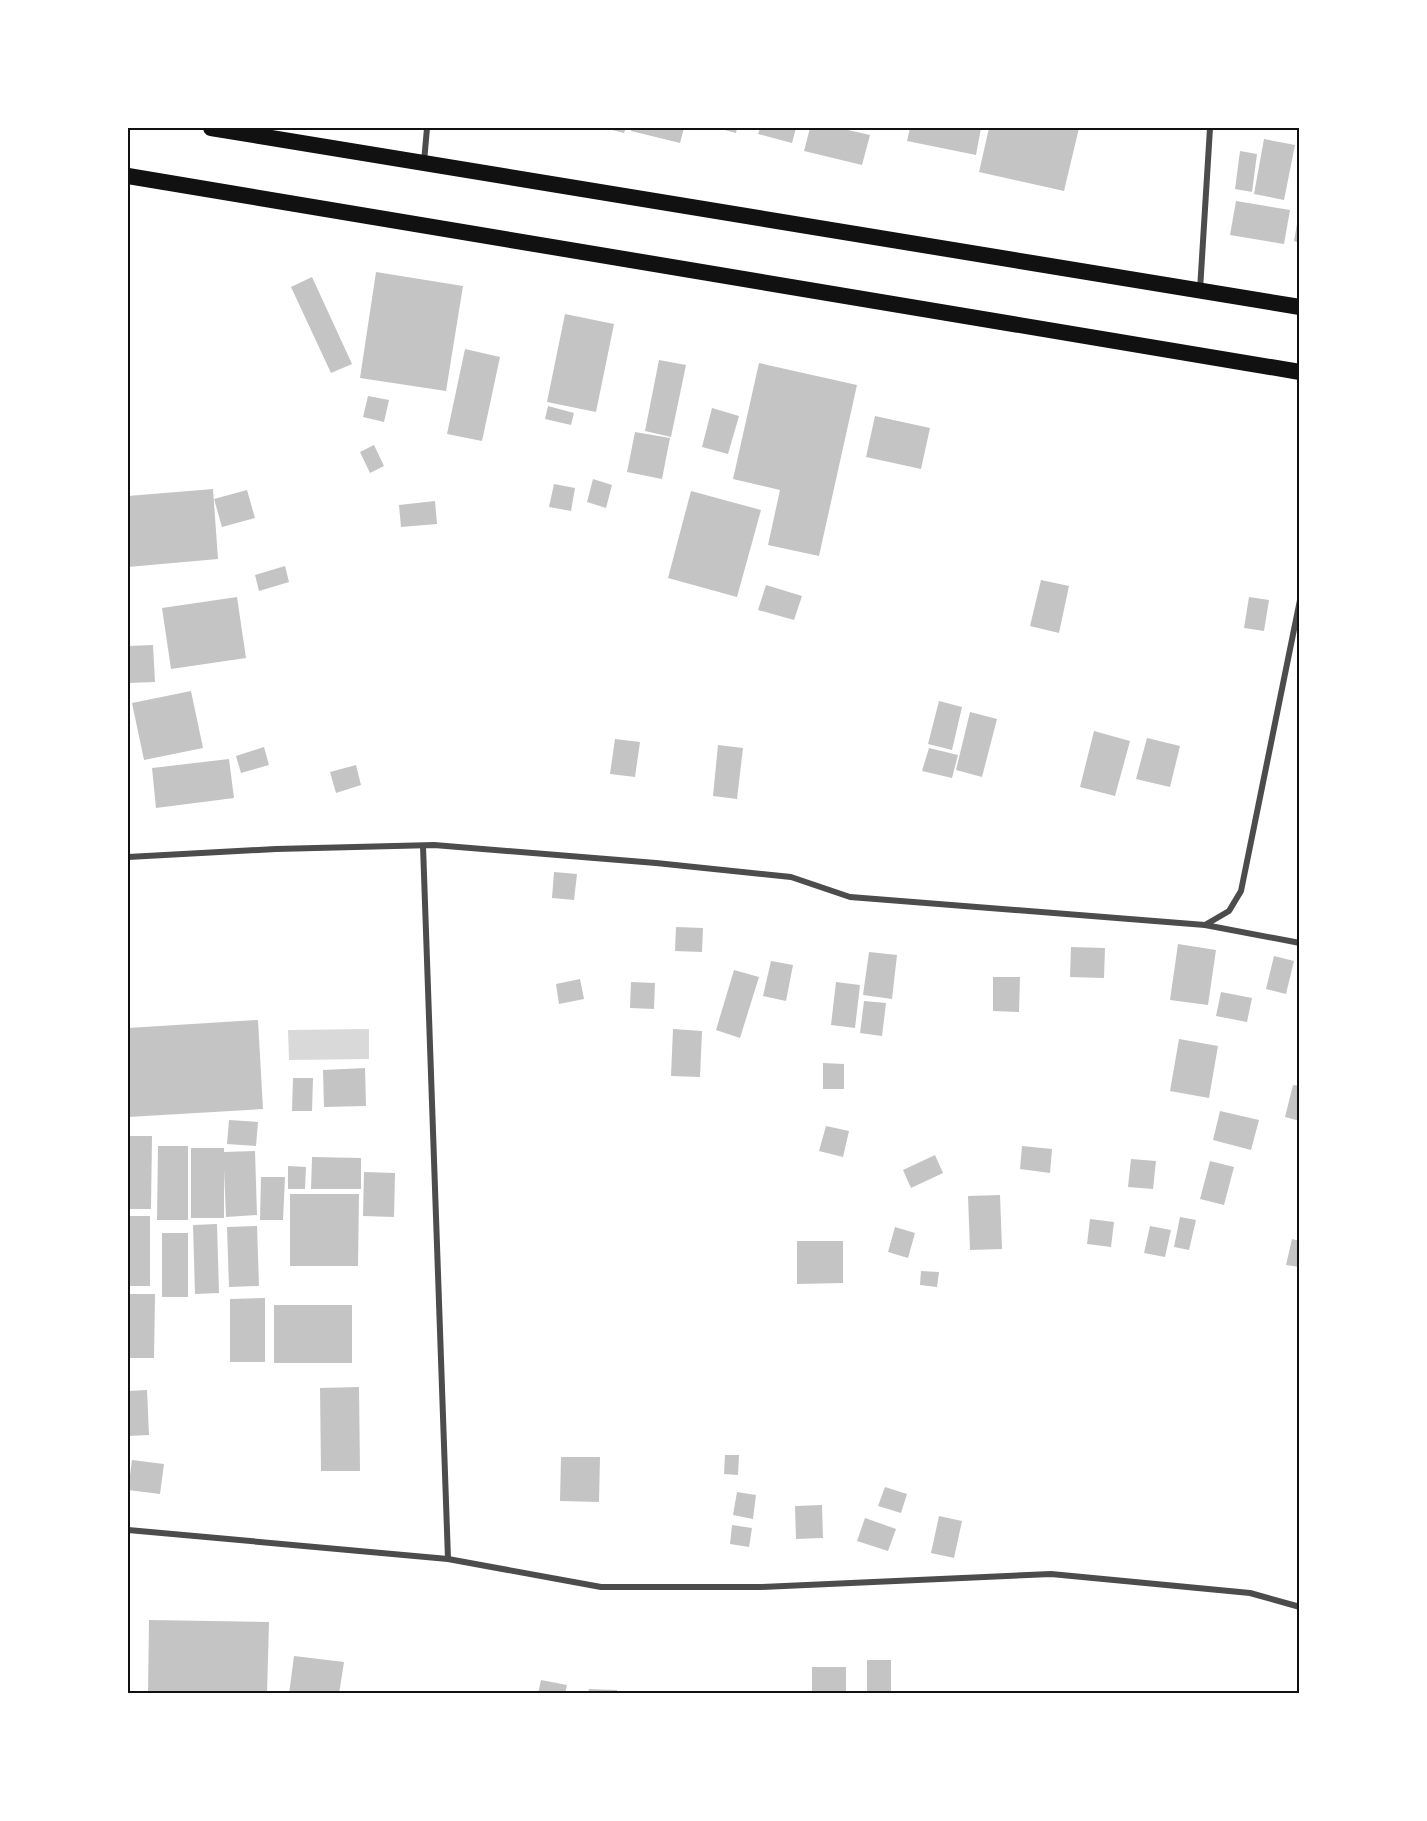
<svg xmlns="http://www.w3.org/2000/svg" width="1427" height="1821" viewBox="0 0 1427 1821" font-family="'IBM Plex Sans',sans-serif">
<rect width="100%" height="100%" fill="#fff"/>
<!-- water -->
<path fill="#d9d9d9" d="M 369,1029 L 369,1059 L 289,1060 L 288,1030 Z"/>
<!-- building -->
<g fill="#c4c4c4">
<path d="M 604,128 L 626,128 L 624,133 Z"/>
<path d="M 632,128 L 684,128 L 680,143 L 631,131 Z"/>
<path d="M 717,128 L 737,128 L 736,133 Z"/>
<path d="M 760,128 L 796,128 L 792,143 L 758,134 Z"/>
<path d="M 810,128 L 839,128 L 870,135 L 862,165 L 804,151 Z"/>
<path d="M 910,128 L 981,128 L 976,155 L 907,141 Z"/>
<path d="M 989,128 L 1079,128 L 1064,191 L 979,172 Z"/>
<path d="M 1264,139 L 1295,145 L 1284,200 L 1254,194 Z"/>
<path d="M 1240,151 L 1257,154 L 1252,192 L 1235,189 Z"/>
<path d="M 1236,201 L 1290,210 L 1284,244 L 1230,235 Z"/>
<path d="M 1298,218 L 1300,218 L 1300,243 L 1294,241 Z"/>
<path d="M 376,272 L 463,286 L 446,391 L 360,378 Z"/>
<path d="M 312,277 L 352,364 L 331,373 L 291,287 Z"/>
<path d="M 565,314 L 614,324 L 596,412 L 547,402 Z"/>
<path d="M 465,349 L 500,357 L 482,441 L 447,434 Z"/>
<path d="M 659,360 L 686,365 L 671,437 L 645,431 Z"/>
<path d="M 759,363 L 857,385 L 819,556 L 768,545 L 780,490 L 733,479 Z"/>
<path d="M 368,396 L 389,400 L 384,422 L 363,417 Z"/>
<path d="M 548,406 L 574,413 L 571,425 L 545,419 Z"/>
<path d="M 712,408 L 739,416 L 728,454 L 702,447 Z"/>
<path d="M 875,416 L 930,428 L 921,469 L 866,457 Z"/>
<path d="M 635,432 L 670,438 L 662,479 L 627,472 Z"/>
<path d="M 374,445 L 384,466 L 370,473 L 360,452 Z"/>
<path d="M 593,479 L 612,485 L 606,508 L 587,502 Z"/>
<path d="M 554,484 L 575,488 L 571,511 L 549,507 Z"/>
<path d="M 213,489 L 218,559 L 128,567 L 128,496 Z"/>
<path d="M 247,490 L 255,518 L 222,527 L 214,499 Z"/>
<path d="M 691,491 L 761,510 L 737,597 L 668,578 Z"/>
<path d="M 435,501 L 437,524 L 401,527 L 399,505 Z"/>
<path d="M 285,566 L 289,582 L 259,591 L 255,575 Z"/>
<path d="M 1041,580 L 1069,586 L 1059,633 L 1030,626 Z"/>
<path d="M 766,585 L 802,596 L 794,620 L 758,610 Z"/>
<path d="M 237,597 L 246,658 L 171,669 L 162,608 Z"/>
<path d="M 1249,597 L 1269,600 L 1264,631 L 1244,628 Z"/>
<path d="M 153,645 L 155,682 L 128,683 L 128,646 Z"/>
<path d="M 191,691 L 203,748 L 144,760 L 132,703 Z"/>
<path d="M 939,701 L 962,707 L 952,750 L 928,744 Z"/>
<path d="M 970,712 L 997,719 L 982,777 L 956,770 Z"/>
<path d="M 1094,731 L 1130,741 L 1115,796 L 1080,787 Z"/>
<path d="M 1147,738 L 1180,746 L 1170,787 L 1136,779 Z"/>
<path d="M 615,739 L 640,742 L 635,777 L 610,774 Z"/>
<path d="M 718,745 L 743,748 L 737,799 L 713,796 Z"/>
<path d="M 264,747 L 269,765 L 241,773 L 236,756 Z"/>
<path d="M 929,748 L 958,755 L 952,778 L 922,771 Z"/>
<path d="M 229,759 L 234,798 L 156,808 L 152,768 Z"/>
<path d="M 356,765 L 361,785 L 336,793 L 330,772 Z"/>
<path d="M 554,872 L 577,874 L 574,900 L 552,898 Z"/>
<path d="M 676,927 L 703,928 L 702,952 L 675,951 Z"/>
<path d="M 1178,944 L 1216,950 L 1208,1005 L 1170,1000 Z"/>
<path d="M 1071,947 L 1105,948 L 1104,978 L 1070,977 Z"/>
<path d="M 869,952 L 897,955 L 892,999 L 863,995 Z"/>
<path d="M 1274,956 L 1294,961 L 1286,994 L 1266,989 Z"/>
<path d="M 771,961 L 793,965 L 786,1001 L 763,996 Z"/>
<path d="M 734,970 L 759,977 L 740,1038 L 716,1030 Z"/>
<path d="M 993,977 L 1020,977 L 1019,1012 L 993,1011 Z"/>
<path d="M 580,979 L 584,999 L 559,1004 L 556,984 Z"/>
<path d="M 631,982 L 655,983 L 654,1009 L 630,1008 Z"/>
<path d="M 836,982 L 860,985 L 855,1028 L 831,1025 Z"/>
<path d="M 1221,992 L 1252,998 L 1247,1022 L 1216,1016 Z"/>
<path d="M 864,1001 L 886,1003 L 882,1036 L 860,1033 Z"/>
<path d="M 258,1020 L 263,1109 L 128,1117 L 128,1028 Z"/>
<path d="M 673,1029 L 702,1031 L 700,1077 L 671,1076 Z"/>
<path d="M 1179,1039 L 1218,1046 L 1209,1098 L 1170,1091 Z"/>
<path d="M 823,1063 L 844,1064 L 844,1089 L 823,1089 Z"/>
<path d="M 365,1068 L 366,1106 L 324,1107 L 323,1070 Z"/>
<path d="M 293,1078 L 313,1078 L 312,1111 L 292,1111 Z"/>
<path d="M 1293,1085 L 1300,1086 L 1300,1121 L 1285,1117 Z"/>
<path d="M 1220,1111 L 1259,1120 L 1251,1150 L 1213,1140 Z"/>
<path d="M 229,1120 L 258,1122 L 256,1146 L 227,1144 Z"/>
<path d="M 826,1126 L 849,1131 L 843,1157 L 819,1151 Z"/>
<path d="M 128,1136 L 152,1136 L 151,1209 L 128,1209 Z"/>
<path d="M 158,1146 L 188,1146 L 188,1220 L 157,1220 Z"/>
<path d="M 1022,1146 L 1052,1149 L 1050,1173 L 1020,1169 Z"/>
<path d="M 191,1148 L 224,1148 L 224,1152 L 255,1151 L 257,1215 L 226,1217 L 224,1169 L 224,1218 L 191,1218 Z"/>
<path d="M 935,1155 L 943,1173 L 911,1188 L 903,1170 Z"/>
<path d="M 312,1157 L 361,1158 L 361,1189 L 311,1189 Z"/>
<path d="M 1131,1159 L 1156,1161 L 1153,1189 L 1128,1187 Z"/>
<path d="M 1210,1161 L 1234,1167 L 1224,1205 L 1200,1199 Z"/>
<path d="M 288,1166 L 306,1167 L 305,1189 L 288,1189 Z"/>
<path d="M 364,1172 L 395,1173 L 394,1217 L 363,1216 Z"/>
<path d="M 261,1177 L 285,1177 L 283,1220 L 260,1220 Z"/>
<path d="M 290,1194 L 359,1194 L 358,1266 L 290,1266 Z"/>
<path d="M 1000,1195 L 1002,1249 L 970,1250 L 968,1196 Z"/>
<rect x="128" y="1216" width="22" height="70"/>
<path d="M 1180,1217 L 1196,1220 L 1189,1250 L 1174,1247 Z"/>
<path d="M 1090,1219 L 1114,1222 L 1111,1247 L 1087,1244 Z"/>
<path d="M 217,1224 L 219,1293 L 195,1294 L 193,1225 Z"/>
<path d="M 257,1226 L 259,1286 L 229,1287 L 227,1227 Z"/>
<path d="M 1150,1226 L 1171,1230 L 1165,1257 L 1144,1253 Z"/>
<path d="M 895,1227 L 915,1233 L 908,1258 L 888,1252 Z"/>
<rect x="162" y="1233" width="26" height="64"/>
<path d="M 1292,1239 L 1300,1241 L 1300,1267 L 1286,1265 Z"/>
<path d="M 797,1241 L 843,1241 L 843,1283 L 797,1284 Z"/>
<path d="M 921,1271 L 939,1272 L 937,1287 L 920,1285 Z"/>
<path d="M 128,1294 L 155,1294 L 154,1358 L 128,1358 Z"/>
<path d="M 265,1298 L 265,1362 L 230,1362 L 230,1299 Z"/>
<rect x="274" y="1305" width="78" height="58"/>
<path d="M 359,1387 L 360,1471 L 321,1471 L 320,1388 Z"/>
<path d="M 147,1390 L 149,1435 L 128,1436 L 128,1391 Z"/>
<path d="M 725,1455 L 739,1455 L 738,1475 L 724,1474 Z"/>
<path d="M 561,1457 L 600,1457 L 599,1502 L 560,1501 Z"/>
<path d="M 132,1460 L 164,1464 L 160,1494 L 128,1490 Z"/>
<path d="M 885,1487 L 907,1494 L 901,1513 L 878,1506 Z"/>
<path d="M 737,1492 L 756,1495 L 753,1519 L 733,1515 Z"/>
<path d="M 822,1505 L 823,1538 L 796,1539 L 795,1506 Z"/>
<path d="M 939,1516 L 962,1521 L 954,1558 L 931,1553 Z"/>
<path d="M 865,1518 L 896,1529 L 888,1551 L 857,1541 Z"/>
<path d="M 732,1525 L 752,1528 L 749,1547 L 730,1544 Z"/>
<path d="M 149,1620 L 269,1622 L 267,1694 L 148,1694 Z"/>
<path d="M 294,1656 L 344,1662 L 339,1694 L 289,1694 Z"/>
<rect x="867" y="1660" width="24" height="34"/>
<rect x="812" y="1667" width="34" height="27"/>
<path d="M 541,1680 L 567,1685 L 565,1694 L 538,1694 Z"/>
<path d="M 589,1689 L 617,1690 L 617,1694 L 588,1694 Z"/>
</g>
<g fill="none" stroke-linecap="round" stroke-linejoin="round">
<!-- minor -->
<g stroke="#4c4c4c" stroke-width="6">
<path d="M 424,162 L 427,128"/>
<path d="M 1200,290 L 1210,128"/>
<path d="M 423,846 L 448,1559"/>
<path d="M 128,857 L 276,849 L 434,845 L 656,863 L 791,877 L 850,897 L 1205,925 L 1229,911 L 1241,891 L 1300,600"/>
<path d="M 1205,925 L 1300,943"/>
<path d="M 128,1530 L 448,1559 L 601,1587 L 761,1587 L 1051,1574 L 1250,1593 L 1300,1607"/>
</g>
<!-- trunk -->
<g stroke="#111" stroke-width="16">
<path d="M 211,128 L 1300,307"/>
<path d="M 128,176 L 1300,372"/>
</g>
</g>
<!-- border -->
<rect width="1427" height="1821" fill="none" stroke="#ffffff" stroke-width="258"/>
<rect x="129" y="129" width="1169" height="1563" fill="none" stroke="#111" stroke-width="2"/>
</svg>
